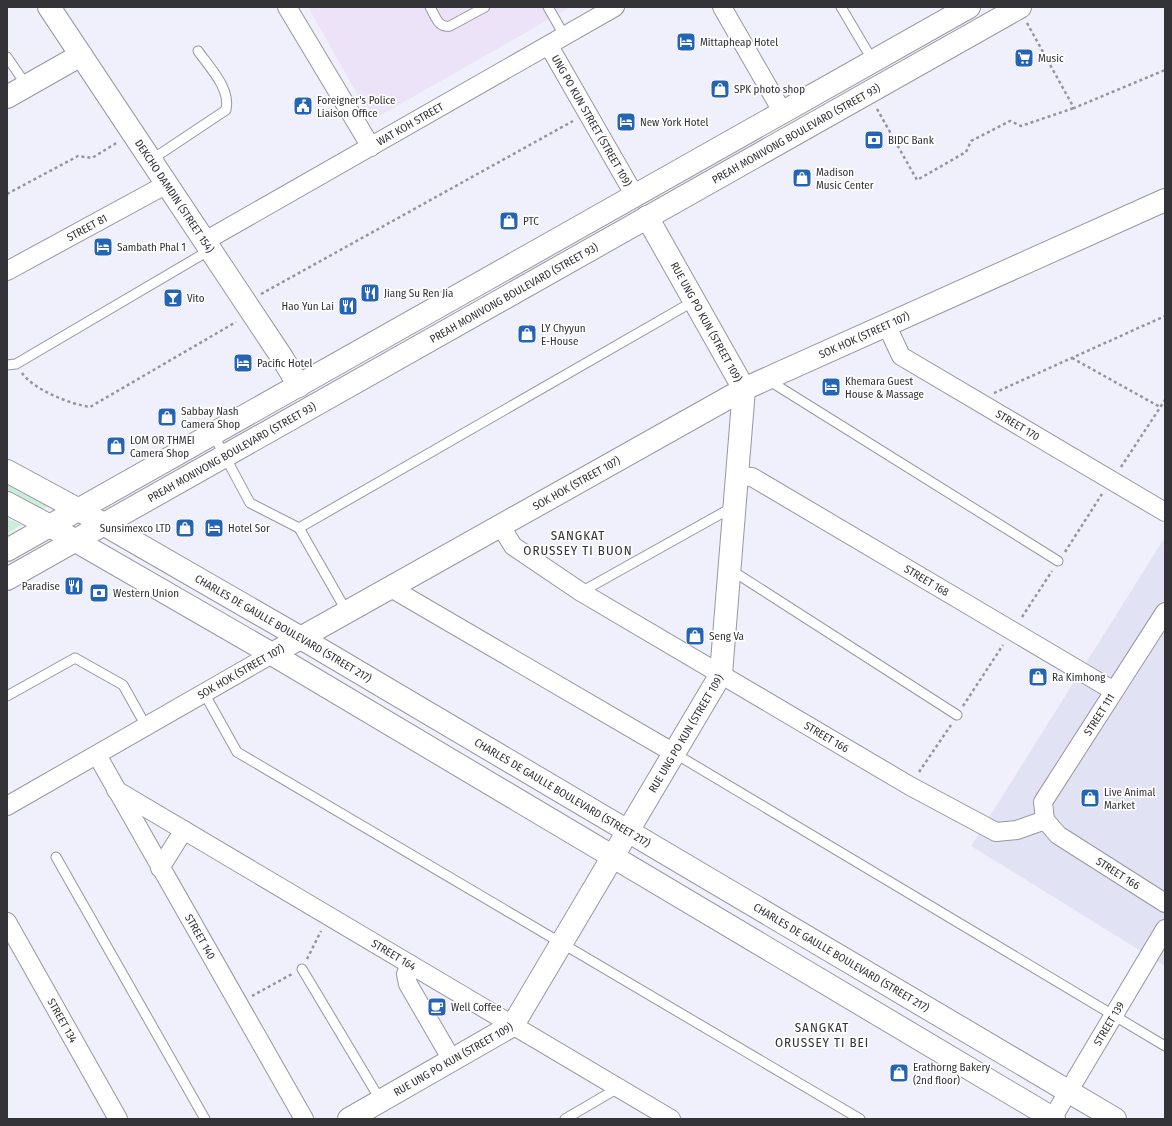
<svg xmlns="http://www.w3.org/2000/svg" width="1172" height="1126" viewBox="0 0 1172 1126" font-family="'Fira Sans Condensed',sans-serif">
<rect width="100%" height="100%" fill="#f0f0fc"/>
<!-- built -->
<path fill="#e2e2f5" d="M 1165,537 L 1165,966 L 971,846 Z"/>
<!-- education -->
<path fill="#ece3f8" d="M 308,7 L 571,7 L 372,120 Z"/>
<!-- green -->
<g fill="#caeeda">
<path d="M 7,481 L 44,500 L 48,507 L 38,509 L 7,492 Z"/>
<path d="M 7,518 L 21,525 L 7,534 Z"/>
</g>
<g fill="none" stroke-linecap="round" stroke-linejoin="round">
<defs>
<g id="lane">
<path d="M 430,7 C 436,17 438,28 450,26 L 485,7"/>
<path d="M 548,7 L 564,35"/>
<path d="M 841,7 L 873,61"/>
<path d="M 7,57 L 27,86"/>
<path d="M 151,160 L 226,110 C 231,89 210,68 198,51"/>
<path d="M 7,365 L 16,364 L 210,250"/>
<path d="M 768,380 L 1058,561"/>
<path d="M 213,434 L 250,503 L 299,528 L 694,301"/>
<path d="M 299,528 L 347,612"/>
<path d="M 731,570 L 957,715"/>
<path d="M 581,592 L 733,507"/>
<path d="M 204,693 L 237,752 L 860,1119"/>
<path d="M 7,696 L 75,658 L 123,685 L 146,726"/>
<path d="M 674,753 L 1165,1046"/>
<path d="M 56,857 L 205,1119"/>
<path d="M 302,969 L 381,1101"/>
<path d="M 565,1119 L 618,1088"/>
</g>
<g id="street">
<path d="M 287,7 L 371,147"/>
<path d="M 722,7 L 783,113"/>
<path id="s1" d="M 549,46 L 635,196"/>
<path id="s2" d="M 205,241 L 615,7"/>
<path id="s3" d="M 7,271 L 167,184"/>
<path id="s4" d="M 886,324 L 901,356 L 1165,512"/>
<path id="s5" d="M 737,476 L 752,477 L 1114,691"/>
<path id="s6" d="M 500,525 L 513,546 L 581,592 L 910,786 L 996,832 L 1017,830 L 1045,820"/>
<path d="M 391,588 L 674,753"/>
<path id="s7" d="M 97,755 L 304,1119"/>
<path id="s8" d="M 116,790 L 671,1119"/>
<path d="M 7,806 L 272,654"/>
<path id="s9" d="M 1045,820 L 1043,802 L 1165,612"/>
<path id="s10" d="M 1045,820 L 1058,835 L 1165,903"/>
<path d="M 160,868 L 184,830"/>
<path id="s11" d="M 7,922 L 118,1119"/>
<path d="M 410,964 L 406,974 L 408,984 L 452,1060"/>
<path id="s12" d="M 1052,1119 L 1165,929"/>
</g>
<g id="secondary">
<path id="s13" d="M 49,7 L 283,359 L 299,386"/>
<path d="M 7,97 L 81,55"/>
<path d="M 7,471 L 79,510"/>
<path d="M 7,503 L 50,526"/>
<path id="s14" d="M 272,654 L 744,389 L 1165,200"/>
<path id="s15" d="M 349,1119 L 513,1025 L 721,674 L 744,389 L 647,217"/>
</g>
<g id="primary">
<path id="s16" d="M 79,510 L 301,638 L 1115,1119"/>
<path d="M 50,526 L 272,654 L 1054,1119"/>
</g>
<g id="highway">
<path d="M 7,550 L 969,7"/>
<path id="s17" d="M 7,579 L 1020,7"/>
</g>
</defs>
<!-- lane casing -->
<use href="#lane" stroke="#9797a2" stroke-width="11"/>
<!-- street casing -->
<use href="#street" stroke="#9797a2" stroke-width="20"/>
<!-- secondary casing -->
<use href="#secondary" stroke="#9797a2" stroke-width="24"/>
<!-- primary casing -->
<use href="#primary" stroke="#9797a2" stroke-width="24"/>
<!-- highway casing -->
<use href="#highway" stroke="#9797a2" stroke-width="24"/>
<!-- path -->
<g stroke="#95959e" stroke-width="2.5" stroke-dasharray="3 3" stroke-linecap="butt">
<path d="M 1027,23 L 1074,108 L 1165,70"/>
<path d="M 877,109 L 917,180 L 966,152 L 971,141 L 1010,121 L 1021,126 L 1074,108"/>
<path d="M 7,194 L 78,156 L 92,158 L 118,142"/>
<path d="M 261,294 L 573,121"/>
<path d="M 1072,358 L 1160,407"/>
<path d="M 22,373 C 34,390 70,404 90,407 L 236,322"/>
<path d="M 994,393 L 1165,316"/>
<path d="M 1121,467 L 1165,400"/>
<path d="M 1065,552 L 1102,494"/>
<path d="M 1022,617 L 1052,571"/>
<path d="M 963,706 L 1003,645"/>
<path d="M 919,772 L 951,725"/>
<path d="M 307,959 L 321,931"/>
<path d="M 252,996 L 292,974"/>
</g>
<!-- lane -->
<use href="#lane" stroke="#fff" stroke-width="9"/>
<!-- street -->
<use href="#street" stroke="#fff" stroke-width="18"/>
<!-- secondary -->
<use href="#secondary" stroke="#fff" stroke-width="22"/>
<!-- primary -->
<use href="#primary" stroke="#fff" stroke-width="22"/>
<!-- highway -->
<use href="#highway" stroke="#fff" stroke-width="22"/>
</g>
<!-- icons -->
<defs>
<symbol id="hotel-square" viewBox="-11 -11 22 22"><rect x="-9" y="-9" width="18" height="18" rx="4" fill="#2464b5" stroke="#fff"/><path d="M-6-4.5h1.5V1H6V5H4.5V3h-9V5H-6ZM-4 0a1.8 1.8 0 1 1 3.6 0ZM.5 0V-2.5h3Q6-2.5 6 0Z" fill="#fff"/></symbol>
<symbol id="supermarket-square" viewBox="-11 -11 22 22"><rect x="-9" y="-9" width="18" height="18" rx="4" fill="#2464b5" stroke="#fff"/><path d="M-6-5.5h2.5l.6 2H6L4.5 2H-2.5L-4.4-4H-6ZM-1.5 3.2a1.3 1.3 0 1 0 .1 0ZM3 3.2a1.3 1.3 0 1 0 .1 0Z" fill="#fff"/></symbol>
<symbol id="shop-square" viewBox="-11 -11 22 22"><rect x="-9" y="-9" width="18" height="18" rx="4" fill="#2464b5" stroke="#fff"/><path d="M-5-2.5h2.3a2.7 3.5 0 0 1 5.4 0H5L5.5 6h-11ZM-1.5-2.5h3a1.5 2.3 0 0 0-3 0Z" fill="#fff"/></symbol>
<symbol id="civic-square" viewBox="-11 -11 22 22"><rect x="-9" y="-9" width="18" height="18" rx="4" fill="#2464b5" stroke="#fff"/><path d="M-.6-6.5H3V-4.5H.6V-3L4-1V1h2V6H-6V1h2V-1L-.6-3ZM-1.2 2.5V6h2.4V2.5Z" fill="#fff"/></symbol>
<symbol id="bank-square" viewBox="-11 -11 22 22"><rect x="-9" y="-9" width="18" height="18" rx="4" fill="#2464b5" stroke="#fff"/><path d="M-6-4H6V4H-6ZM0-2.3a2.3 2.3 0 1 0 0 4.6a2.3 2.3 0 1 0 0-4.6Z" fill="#fff"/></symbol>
<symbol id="restaurant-square" viewBox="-11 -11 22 22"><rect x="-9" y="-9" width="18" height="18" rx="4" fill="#2464b5" stroke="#fff"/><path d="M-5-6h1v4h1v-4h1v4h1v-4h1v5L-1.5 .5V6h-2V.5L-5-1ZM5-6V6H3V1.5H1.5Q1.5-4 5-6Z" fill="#fff"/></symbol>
<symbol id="bar-square" viewBox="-11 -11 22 22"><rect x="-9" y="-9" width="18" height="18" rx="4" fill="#2464b5" stroke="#fff"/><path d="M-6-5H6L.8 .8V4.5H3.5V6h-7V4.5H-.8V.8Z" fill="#fff"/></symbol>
<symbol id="cafe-square" viewBox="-11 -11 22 22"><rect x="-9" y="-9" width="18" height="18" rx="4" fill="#2464b5" stroke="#fff"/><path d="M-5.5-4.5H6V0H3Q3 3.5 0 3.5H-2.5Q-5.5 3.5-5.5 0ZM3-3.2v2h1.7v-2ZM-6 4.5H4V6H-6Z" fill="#fff"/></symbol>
</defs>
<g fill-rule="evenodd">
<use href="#hotel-square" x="675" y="31" width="22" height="22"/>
<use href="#supermarket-square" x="1013" y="47" width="22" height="22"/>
<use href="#shop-square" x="709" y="78" width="22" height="22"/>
<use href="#civic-square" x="292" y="95" width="22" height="22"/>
<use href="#hotel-square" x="615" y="111" width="22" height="22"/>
<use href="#bank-square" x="863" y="129" width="22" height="22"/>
<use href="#shop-square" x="791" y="167" width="22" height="22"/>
<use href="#shop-square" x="498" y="210" width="22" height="22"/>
<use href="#hotel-square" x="92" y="236" width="22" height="22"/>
<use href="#restaurant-square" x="359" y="282" width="22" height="22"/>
<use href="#bar-square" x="162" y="287" width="22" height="22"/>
<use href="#restaurant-square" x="337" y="295" width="22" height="22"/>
<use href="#shop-square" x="516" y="323" width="22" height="22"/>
<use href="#hotel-square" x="232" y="352" width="22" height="22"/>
<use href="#hotel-square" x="820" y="376" width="22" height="22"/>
<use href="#shop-square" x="156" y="406" width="22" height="22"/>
<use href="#shop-square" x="105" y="435" width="22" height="22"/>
<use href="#shop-square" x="174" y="517" width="22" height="22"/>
<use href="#hotel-square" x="203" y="517" width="22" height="22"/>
<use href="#restaurant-square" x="63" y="575" width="22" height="22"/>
<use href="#bank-square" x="88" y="582" width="22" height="22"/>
<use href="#shop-square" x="684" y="625" width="22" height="22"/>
<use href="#shop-square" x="1027" y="666" width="22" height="22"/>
<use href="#shop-square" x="1079" y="787" width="22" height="22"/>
<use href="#cafe-square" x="426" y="996" width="22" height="22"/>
<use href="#shop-square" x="888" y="1062" width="22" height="22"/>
</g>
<g text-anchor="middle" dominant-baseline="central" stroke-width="3.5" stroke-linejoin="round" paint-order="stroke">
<!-- poi labels -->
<g font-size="11" fill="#323237" stroke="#fff" text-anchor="start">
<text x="700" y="42">Mittapheap Hotel</text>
<text x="1038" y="58">Music</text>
<text x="734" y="89">SPK photo shop</text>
<text x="317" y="100">Foreigner's Police<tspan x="317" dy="13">Liaison Office</tspan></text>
<text x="640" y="122">New York Hotel</text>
<text x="888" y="140">BIDC Bank</text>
<text x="816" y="172">Madison<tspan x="816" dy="13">Music Center</tspan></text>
<text x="523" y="221">PTC</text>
<text x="117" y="247">Sambath Phal 1</text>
<text x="384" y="293">Jiang Su Ren Jia</text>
<text x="187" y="298">Vito</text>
<text x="334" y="306" text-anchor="end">Hao Yun Lai</text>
<text x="541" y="328">LY Chyyun<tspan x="541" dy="13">E-House</tspan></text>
<text x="257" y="363">Pacific Hotel</text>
<text x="845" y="381">Khemara Guest<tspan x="845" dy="13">House &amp; Massage</tspan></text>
<text x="181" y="411">Sabbay Nash<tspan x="181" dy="13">Camera Shop</tspan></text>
<text x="130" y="440">LOM OR THMEI<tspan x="130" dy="13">Camera Shop</tspan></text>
<text x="171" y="528" text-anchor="end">Sunsimexco LTD</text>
<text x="228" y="528">Hotel Sor</text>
<text x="60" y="586" text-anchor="end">Paradise</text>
<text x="113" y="593">Western Union</text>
<text x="709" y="636">Seng Va</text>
<text x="1052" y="677">Ra Kimhong</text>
<text x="1104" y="792">Live Animal<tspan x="1104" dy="13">Market</tspan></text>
<text x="451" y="1007">Well Coffee</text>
<text x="913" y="1067">Erathorng Bakery<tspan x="913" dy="13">(2nd floor)</tspan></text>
</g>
<!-- street labels -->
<g font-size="11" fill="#323237" stroke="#fff">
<text stroke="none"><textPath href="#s1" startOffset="86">UNG PO KUN STREET (STREET 109)</textPath></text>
<text stroke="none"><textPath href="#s2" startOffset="236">WAT KOH STREET</textPath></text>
<text stroke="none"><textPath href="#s17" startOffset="906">PREAH MONIVONG BOULEVARD (STREET 93)</textPath></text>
<text stroke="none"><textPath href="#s13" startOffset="227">DEKCHO DAMDIN (STREET 154)</textPath></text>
<text stroke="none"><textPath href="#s3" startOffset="91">STREET 81</textPath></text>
<text stroke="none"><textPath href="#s17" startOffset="582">PREAH MONIVONG BOULEVARD (STREET 93)</textPath></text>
<text transform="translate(706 322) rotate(61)">RUE UNG PO KUN (STREET 109)</text>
<text stroke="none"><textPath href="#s14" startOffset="673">SOK HOK (STREET 107)</textPath></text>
<text stroke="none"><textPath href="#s4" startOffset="171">STREET 170</textPath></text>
<text stroke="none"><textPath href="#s17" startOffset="258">PREAH MONIVONG BOULEVARD (STREET 93)</textPath></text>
<text stroke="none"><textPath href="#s14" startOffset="349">SOK HOK (STREET 107)</textPath></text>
<text stroke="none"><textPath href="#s5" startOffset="218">STREET 168</textPath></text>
<text stroke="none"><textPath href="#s16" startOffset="236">CHARLES DE GAULLE BOULEVARD (STREET 217)</textPath></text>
<text transform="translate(241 672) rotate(-30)">SOK HOK (STREET 107)</text>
<text stroke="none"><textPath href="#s9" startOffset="122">STREET 111</textPath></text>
<text stroke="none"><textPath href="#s15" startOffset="528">RUE UNG PO KUN (STREET 109)</textPath></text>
<text stroke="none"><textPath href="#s6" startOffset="392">STREET 166</textPath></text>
<text stroke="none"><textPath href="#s16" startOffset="560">CHARLES DE GAULLE BOULEVARD (STREET 217)</textPath></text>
<text stroke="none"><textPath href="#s10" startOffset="91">STREET 166</textPath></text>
<text stroke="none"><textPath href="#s7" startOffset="209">STREET 140</textPath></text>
<text stroke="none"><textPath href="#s8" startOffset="323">STREET 164</textPath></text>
<text stroke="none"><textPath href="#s16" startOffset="884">CHARLES DE GAULLE BOULEVARD (STREET 217)</textPath></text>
<text stroke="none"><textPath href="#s11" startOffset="113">STREET 134</textPath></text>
<text stroke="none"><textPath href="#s12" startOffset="111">STREET 139</textPath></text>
<text stroke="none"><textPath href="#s15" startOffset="120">RUE UNG PO KUN (STREET 109)</textPath></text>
</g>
<!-- quarter labels -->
<g font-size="13" letter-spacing="1" fill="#323237" stroke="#fff">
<text x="578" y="535">SANGKAT<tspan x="578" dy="15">ORUSSEY TI BUON</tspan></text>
<text x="822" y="1027">SANGKAT<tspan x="822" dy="15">ORUSSEY TI BEI</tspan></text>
</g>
</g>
<!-- border -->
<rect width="1172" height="1126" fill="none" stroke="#323237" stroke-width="16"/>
</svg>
